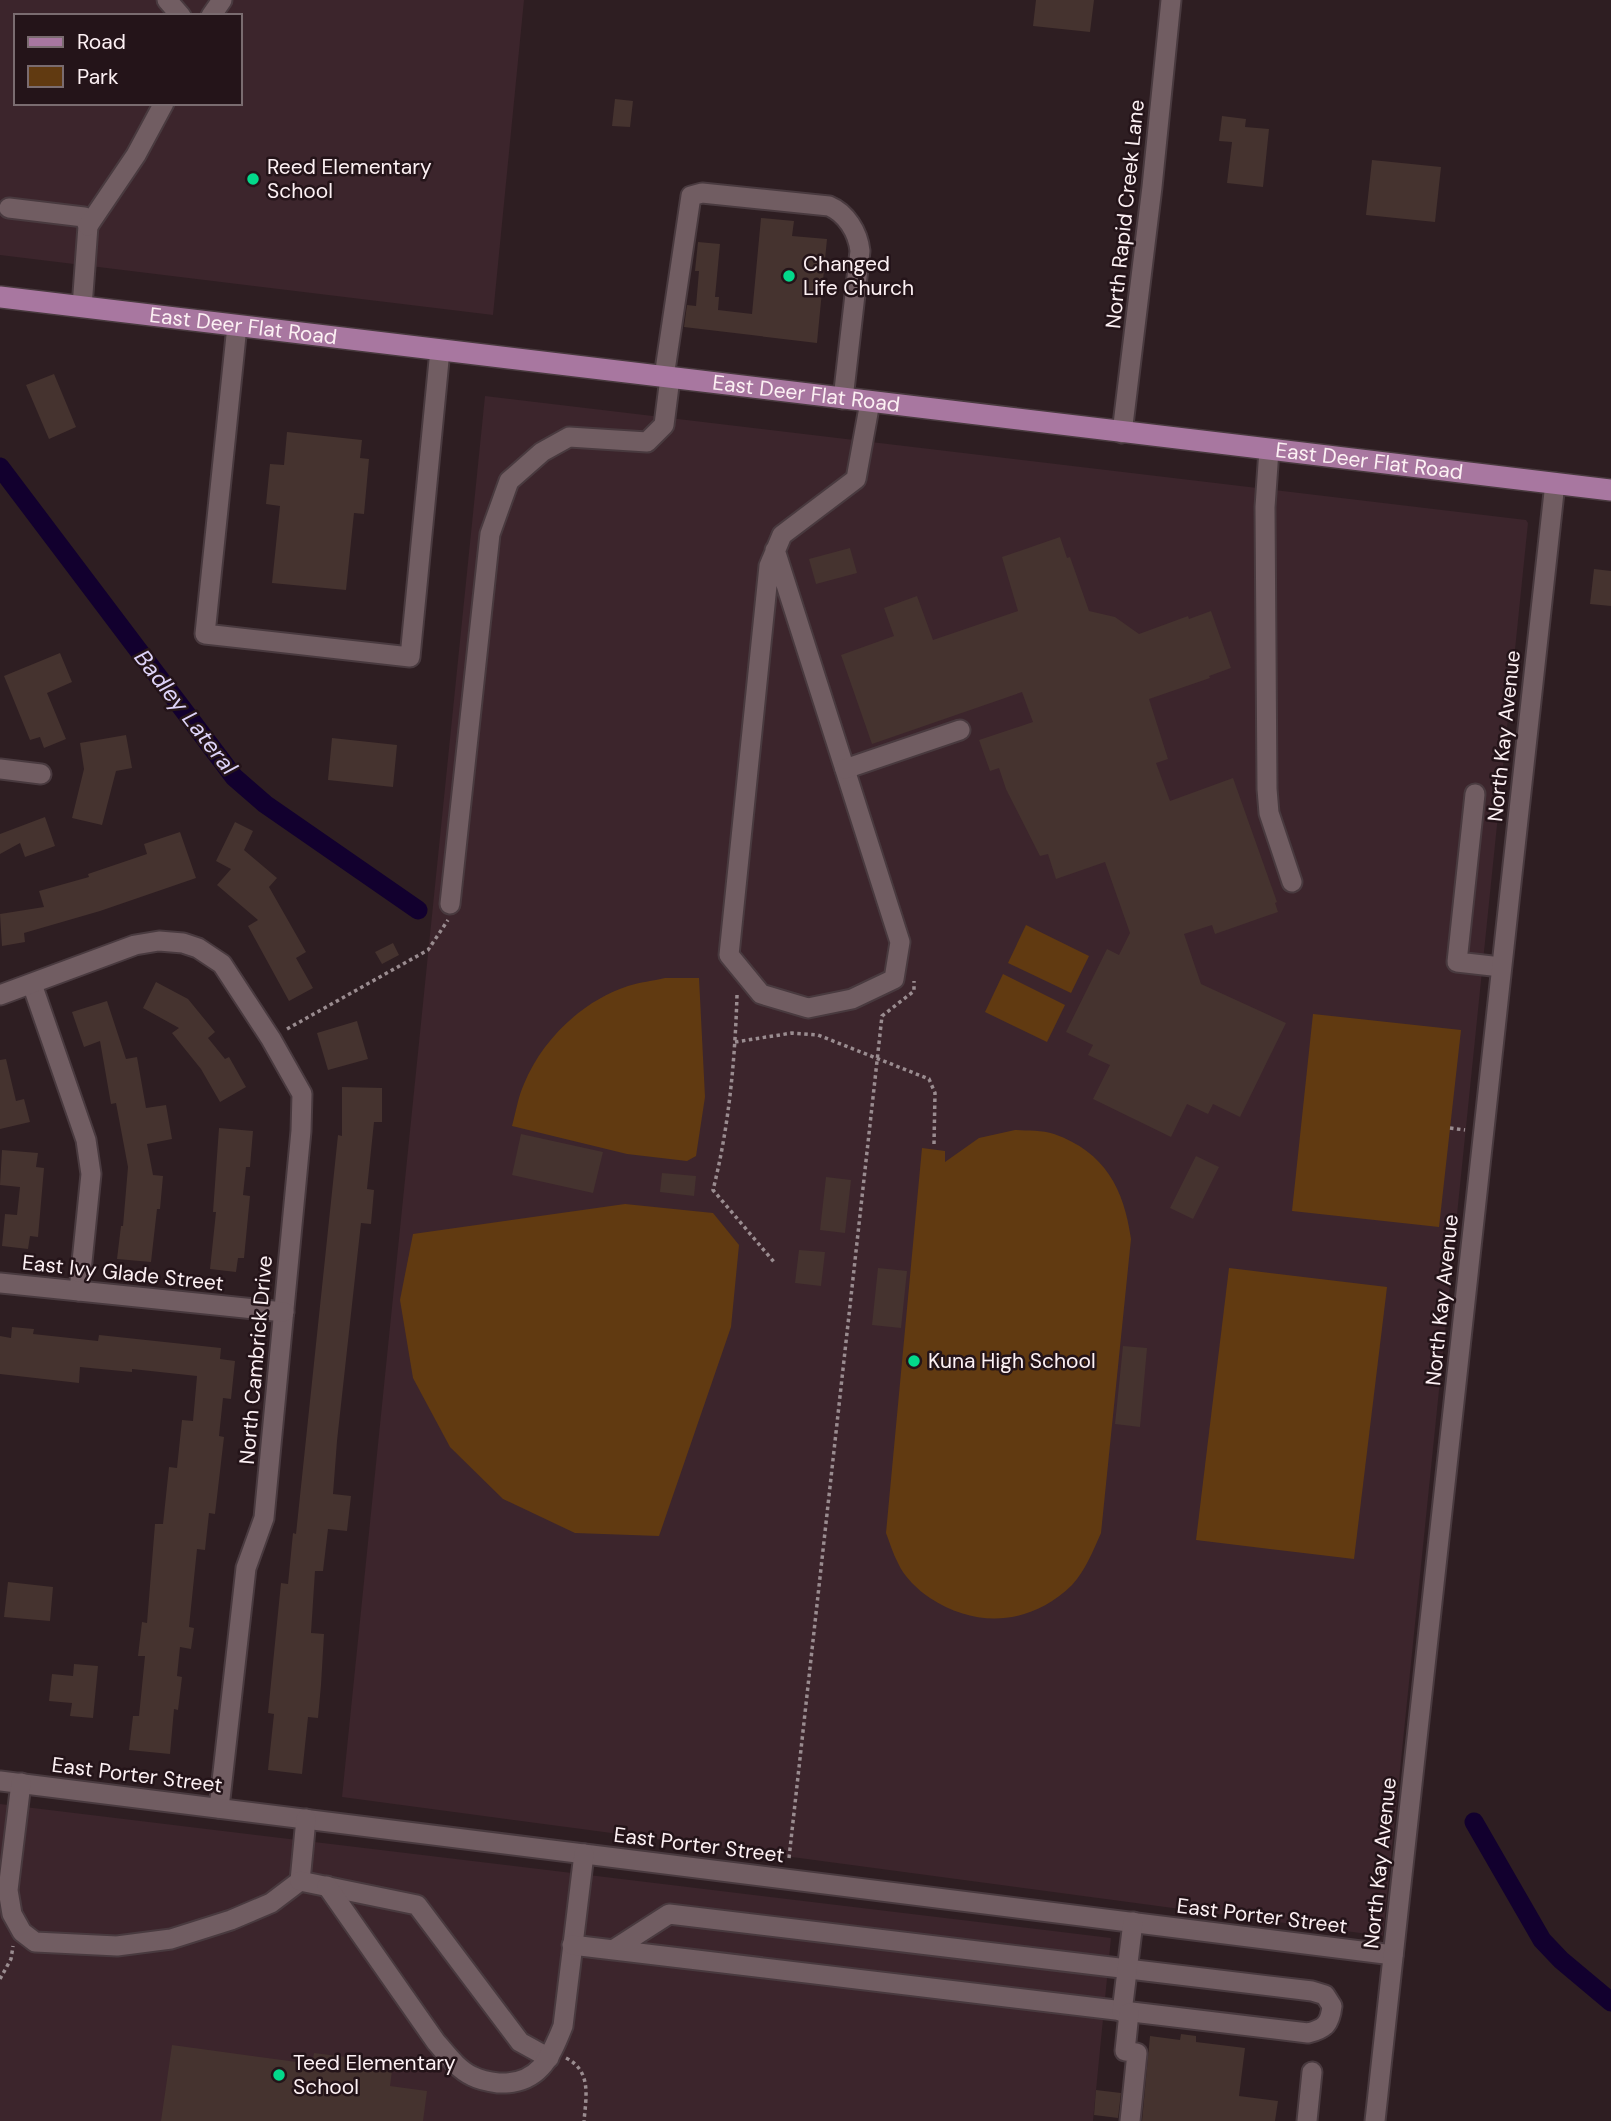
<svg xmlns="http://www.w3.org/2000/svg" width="1611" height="2121" viewBox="0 0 1611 2121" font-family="'DM Sans',sans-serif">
<rect width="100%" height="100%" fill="#2e1e22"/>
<!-- built -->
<g fill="#3c252c" fill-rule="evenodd">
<path d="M 0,0 L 524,0 L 493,315 L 0,255 ZM 16,16 L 240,16 L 240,103 L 16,103 Z"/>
<path d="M 485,396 L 1526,520 L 1528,523 L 1383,1936 L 342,1797 Z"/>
<path d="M 0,1804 L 1111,1938 L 1093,2121 L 0,2121 Z"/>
</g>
<!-- green -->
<g fill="#613a11">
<path d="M 1026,925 L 1089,956 L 1071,993 L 1008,963 Z"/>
<path d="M 1003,974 L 1065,1005 L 1047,1042 L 985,1012 Z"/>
<path d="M 665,978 L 699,978 L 705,1097 L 696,1156 L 687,1161 L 627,1154 L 512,1126 C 516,1112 518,1097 524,1084 C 542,1040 582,1001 628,986 C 640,982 653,981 665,978 Z"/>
<path d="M 1313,1014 L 1461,1030 L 1439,1227 L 1292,1211 Z"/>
<path d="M 1015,1130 C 1027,1131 1042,1130 1054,1134 C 1105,1152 1124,1189 1131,1239 L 1101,1533 C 1093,1551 1085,1571 1072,1585 C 1031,1625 977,1629 930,1598 C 918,1590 904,1577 898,1563 C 893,1554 890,1543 886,1533 L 922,1148 L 945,1151 L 945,1162 L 979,1138 Z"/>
<path d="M 625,1204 L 713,1213 L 739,1245 L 731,1327 L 659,1536 L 575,1533 L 503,1499 L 450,1447 L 413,1378 L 400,1300 L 413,1234 Z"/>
<path d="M 1229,1268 L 1387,1287 L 1354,1559 L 1196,1540 Z"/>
</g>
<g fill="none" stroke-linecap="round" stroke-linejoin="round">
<!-- canal -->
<g stroke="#12002e" stroke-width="19">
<path d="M 0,467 L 234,777 L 265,804 L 418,910"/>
<path d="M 1474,1822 L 1542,1940 L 1561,1960 L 1611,2002"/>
</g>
</g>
<!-- building -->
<g fill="#45332f">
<path d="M 1036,0 L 1094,0 L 1090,32 L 1033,26 Z"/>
<path d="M 615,99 L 633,101 L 630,127 L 612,126 Z"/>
<path d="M 1222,116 L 1246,119 L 1245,127 L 1269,129 L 1263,187 L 1227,183 L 1232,142 L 1219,141 Z"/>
<path d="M 1372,160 L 1441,167 L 1435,222 L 1366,215 Z"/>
<path d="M 761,218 L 794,221 L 792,236 L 827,239 L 817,343 L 684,327 L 687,305 L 696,306 L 699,271 L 695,271 L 698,242 L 720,244 L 715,297 L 719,297 L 718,310 L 752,314 Z"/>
<path d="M 54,374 L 76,427 L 49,439 L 26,385 Z"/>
<path d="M 287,432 L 362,440 L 360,458 L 369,459 L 364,514 L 354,513 L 346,590 L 272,583 L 280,506 L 266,504 L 270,464 L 284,465 Z"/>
<path d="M 1060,537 L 1067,558 L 1070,557 L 1089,611 L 1115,617 L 1139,634 L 1188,616 L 1189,619 L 1211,611 L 1231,668 L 1209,676 L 1210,678 L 1149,699 L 1168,759 L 1156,763 L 1170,801 L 1233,778 L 1277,902 L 1275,903 L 1278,912 L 1215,934 L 1212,925 L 1184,934 L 1201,984 L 1286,1023 L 1240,1117 L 1213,1104 L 1208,1114 L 1187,1104 L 1171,1137 L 1093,1099 L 1110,1065 L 1088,1055 L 1093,1045 L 1066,1032 L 1107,949 L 1119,955 L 1130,933 L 1105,862 L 1056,879 L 1048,854 L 1040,856 L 1006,789 L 999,768 L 990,771 L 979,740 L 1033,722 L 1022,692 L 872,744 L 841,655 L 894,636 L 884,608 L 917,596 L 933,640 L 1018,611 L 1002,557 Z"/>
<path d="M 850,548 L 857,573 L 816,584 L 809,559 Z"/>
<path d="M 1594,569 L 1611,571 L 1611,606 L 1590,604 Z"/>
<path d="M 60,653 L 72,682 L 47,693 L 66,739 L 44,748 L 40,737 L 30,740 L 4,676 Z"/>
<path d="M 126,735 L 132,768 L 116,771 L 102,825 L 72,818 L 84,769 L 80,743 Z"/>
<path d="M 332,738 L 397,745 L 393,787 L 328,780 Z"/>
<path d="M 45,817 L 55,846 L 25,857 L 20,843 L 0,854 L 0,834 Z"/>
<path d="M 235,822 L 253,831 L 244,850 L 277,878 L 269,887 L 306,952 L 296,958 L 313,988 L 289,1001 L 248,926 L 258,920 L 217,885 L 231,869 L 216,861 Z"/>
<path d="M 180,832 L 196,878 L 100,911 L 24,933 L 25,942 L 2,946 L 0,914 L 44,907 L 39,891 L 89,877 L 88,874 L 147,854 L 144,844 Z"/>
<path d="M 393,943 L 399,955 L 382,964 L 375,952 Z"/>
<path d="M 156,982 L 188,999 L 215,1032 L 208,1038 L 225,1059 L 229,1057 L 246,1087 L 220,1102 L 201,1069 L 172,1033 L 179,1028 L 143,1008 Z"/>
<path d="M 107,1001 L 126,1059 L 137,1057 L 146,1108 L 166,1105 L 172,1139 L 147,1144 L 153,1175 L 163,1176 L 160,1209 L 157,1209 L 151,1262 L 117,1259 L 121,1226 L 123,1226 L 128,1167 L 116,1103 L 111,1104 L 100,1041 L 84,1047 L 72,1012 Z"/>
<path d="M 357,1021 L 368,1059 L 328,1070 L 317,1033 Z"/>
<path d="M 6,1059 L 16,1101 L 24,1099 L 30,1122 L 0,1129 L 0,1060 Z"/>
<path d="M 342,1087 L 382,1088 L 382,1122 L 374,1122 L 367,1189 L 374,1190 L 371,1224 L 361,1223 L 337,1441 L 333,1494 L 351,1496 L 347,1531 L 328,1529 L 323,1571 L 315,1571 L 311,1633 L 324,1634 L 321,1685 L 318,1718 L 308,1717 L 302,1774 L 268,1770 L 274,1714 L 268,1713 L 281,1583 L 288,1584 L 293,1533 L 296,1534 L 338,1135 L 342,1136 Z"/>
<path d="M 219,1128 L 253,1131 L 250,1167 L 246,1167 L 243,1195 L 250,1196 L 244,1258 L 238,1258 L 236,1272 L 210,1269 L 216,1212 L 213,1212 Z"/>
<path d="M 521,1134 L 603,1152 L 593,1193 L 512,1175 Z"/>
<path d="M 2,1150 L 38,1153 L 36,1167 L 44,1168 L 38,1237 L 30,1236 L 28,1249 L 2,1246 L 5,1214 L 17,1215 L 20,1187 L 0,1185 Z"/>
<path d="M 1196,1156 L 1219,1167 L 1193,1219 L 1170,1208 Z"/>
<path d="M 662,1173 L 696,1176 L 694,1196 L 660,1192 Z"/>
<path d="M 826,1177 L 851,1180 L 845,1233 L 820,1230 Z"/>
<path d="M 799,1250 L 825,1252 L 821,1286 L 795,1283 Z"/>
<path d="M 878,1268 L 907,1271 L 901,1328 L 872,1325 Z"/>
<path d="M 12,1327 L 34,1329 L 33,1334 L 98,1341 L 99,1335 L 221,1348 L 220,1359 L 235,1361 L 231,1399 L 223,1398 L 219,1436 L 224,1437 L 215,1514 L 209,1513 L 205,1550 L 197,1549 L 189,1627 L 194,1628 L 191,1649 L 180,1647 L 177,1676 L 182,1677 L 178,1710 L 174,1709 L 170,1754 L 129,1750 L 133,1716 L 139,1716 L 145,1656 L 138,1656 L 142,1622 L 147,1623 L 155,1524 L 163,1524 L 169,1467 L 177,1468 L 182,1420 L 193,1421 L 197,1376 L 132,1369 L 132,1372 L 80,1367 L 79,1383 L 0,1374 L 0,1336 L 11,1338 Z"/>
<path d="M 1123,1346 L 1147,1348 L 1140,1427 L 1115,1424 Z"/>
<path d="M 8,1582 L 53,1587 L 50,1621 L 4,1617 Z"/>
<path d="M 74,1664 L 98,1666 L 93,1718 L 70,1716 L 72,1703 L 49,1701 L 52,1674 L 73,1676 Z"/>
<path d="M 1181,2034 L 1196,2036 L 1196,2042 L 1245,2048 L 1239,2096 L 1278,2101 L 1275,2121 L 1142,2121 L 1150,2036 L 1180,2040 Z"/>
<path d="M 172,2045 L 312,2064 L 314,2053 L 393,2063 L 390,2086 L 427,2091 L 423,2121 L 161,2121 Z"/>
<path d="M 1096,2090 L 1121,2093 L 1118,2118 L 1094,2115 Z"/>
</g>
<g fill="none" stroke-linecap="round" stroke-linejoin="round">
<defs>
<g id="minor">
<path d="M 167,0 L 181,16"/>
<path d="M 211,16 L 222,0"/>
<path d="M 9,208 L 84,217 L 88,226 L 82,307"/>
<path d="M 88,226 L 136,155 L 164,103"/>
<path d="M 237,326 L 205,634 L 410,657 L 440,350"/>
<path d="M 664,377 L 691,196 L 702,193 L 829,206 C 846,213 858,232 860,251 L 843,399"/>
<path d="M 1122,433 L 1152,187 L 1171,0"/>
<path d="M 1269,450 L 1265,507 L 1267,789 L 1269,813 L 1292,882"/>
<path d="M 775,550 L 900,942 L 894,979 L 852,999 L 808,1008 L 761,994 L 729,955 L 769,566 L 782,535 L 856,479 L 870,402"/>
<path d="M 0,769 L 41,774"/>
<path d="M 845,769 L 960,730"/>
<path d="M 1475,794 L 1457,962 L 1501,967"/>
<path d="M 450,904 L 490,534 L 509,481 L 542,452 L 569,437 L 647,442 L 664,425 L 670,378"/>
<path d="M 32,984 L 86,1140 L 91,1174 L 79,1291"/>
<path d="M 0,995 L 135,945 L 159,941 L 183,943 L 198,948 L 222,964 L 271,1039 L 302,1094 L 301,1131 L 264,1518 L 246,1568 L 219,1808"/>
<path d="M 0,1283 L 284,1312"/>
<path d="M 0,1781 L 1393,1955"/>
<path d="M 21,1783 L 8,1890 L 12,1914 L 22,1932 L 35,1942 L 117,1946 L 171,1939 L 231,1920 L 271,1903 L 300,1881 L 306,1819"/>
<path d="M 300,1881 L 417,1905 L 520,2042 L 549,2058"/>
<path d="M 327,1886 L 436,2042 C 446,2053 457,2069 472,2076 C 480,2080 490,2082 498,2083 C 538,2085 550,2059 563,2026 L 584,1854"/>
<path d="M 572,1945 L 1308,2033 C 1325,2029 1330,2024 1332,2006 L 1325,1995 L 1312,1991 L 669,1914 L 613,1950"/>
<path d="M 1122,2012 L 1133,1922"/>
<path d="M 1129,2013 L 1125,2051 L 1137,2053 L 1130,2121"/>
<path d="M 1307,2121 L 1312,2072"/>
<path d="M 1375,2121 L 1555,483"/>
</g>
<g id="major">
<path id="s1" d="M 0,297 L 1611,490"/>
</g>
</defs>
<!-- minor casing -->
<use href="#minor" stroke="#493a3f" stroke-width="23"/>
<!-- major casing -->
<use href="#major" stroke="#493a3f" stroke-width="24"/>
<!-- path -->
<g stroke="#9a8c90" stroke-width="3.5" stroke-dasharray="3.5 3.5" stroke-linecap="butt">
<path d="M 737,995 C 735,1060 729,1127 713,1190 L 774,1262"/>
<path d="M 287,1029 L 428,950 L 448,920"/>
<path d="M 735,1042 L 792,1033 L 818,1035 L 929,1079 L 935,1093 L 934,1144"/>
<path d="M 1450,1128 L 1465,1130"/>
<path d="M 789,1858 L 882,1016 L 914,991 L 914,981"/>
<path d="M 0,1979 L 11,1959 L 13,1946"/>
<path d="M 566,2058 C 592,2071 586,2097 584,2121"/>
</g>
<!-- minor -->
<use href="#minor" stroke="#715d62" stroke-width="19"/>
<!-- major -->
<use href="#major" stroke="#a877a0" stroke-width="21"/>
</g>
<!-- markers -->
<g fill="#03d98b" stroke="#241419" stroke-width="2.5">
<circle cx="253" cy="179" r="7"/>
<circle cx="789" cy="276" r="7"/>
<circle cx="914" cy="1361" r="7"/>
<circle cx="279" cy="2075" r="7"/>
</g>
<g text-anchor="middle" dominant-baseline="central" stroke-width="5" stroke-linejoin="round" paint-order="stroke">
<!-- poi labels -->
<g font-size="21" fill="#fcf0f3" stroke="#241419" text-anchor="start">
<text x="267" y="167">Reed Elementary<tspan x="267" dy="24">School</tspan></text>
<text x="803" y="264">Changed<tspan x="803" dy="24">Life Church</tspan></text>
<text x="928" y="1361">Kuna High School</text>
<text x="293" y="2063">Teed Elementary<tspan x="293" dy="24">School</tspan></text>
</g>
<!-- street labels -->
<g font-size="21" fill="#fcf0f3" stroke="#241419">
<text transform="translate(1125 214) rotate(-84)">North Rapid Creek Lane</text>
<text stroke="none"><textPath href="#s1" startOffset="245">East Deer Flat Road</textPath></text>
<text stroke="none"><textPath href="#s1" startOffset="812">East Deer Flat Road</textPath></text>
<text stroke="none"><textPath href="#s1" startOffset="1379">East Deer Flat Road</textPath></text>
<text transform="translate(1504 736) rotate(-84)">North Kay Avenue</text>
<text transform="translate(123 1273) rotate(6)">East Ivy Glade Street</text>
<text transform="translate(1442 1300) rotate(-84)">North Kay Avenue</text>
<text transform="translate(256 1360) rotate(-85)">North Cambrick Drive</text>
<text transform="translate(137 1775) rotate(7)">East Porter Street</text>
<text transform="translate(699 1845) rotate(7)">East Porter Street</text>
<text transform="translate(1380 1863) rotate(-84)">North Kay Avenue</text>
<text transform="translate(1262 1916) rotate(7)">East Porter Street</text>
</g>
<!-- water labels -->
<g font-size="23" font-style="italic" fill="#ddd3f8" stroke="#241419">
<text transform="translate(186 712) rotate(52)">Badley Lateral</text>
</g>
</g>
<!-- legend -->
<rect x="14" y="14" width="228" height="91" fill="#241419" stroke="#7a6c70" stroke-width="2"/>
<rect x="28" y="37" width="35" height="10" fill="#a877a0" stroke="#7a6c70" stroke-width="2"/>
<text x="77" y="49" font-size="21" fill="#fcf0f3">Road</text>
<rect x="28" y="66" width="35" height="21" fill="#613a11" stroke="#7a6c70" stroke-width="2"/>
<text x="77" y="84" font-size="21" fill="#fcf0f3">Park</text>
</svg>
